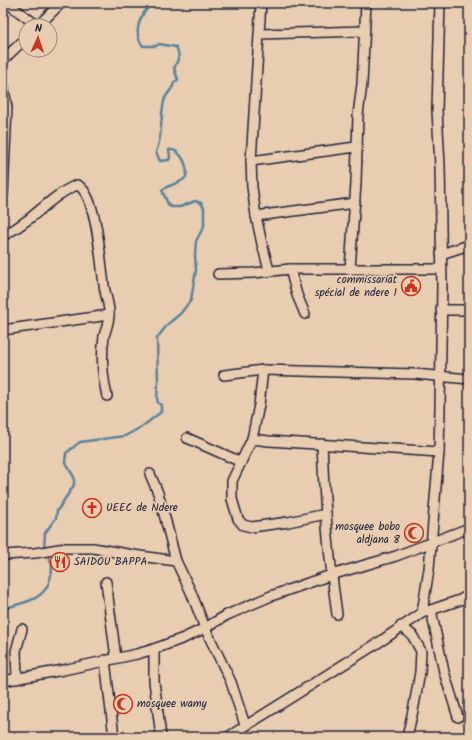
<svg xmlns="http://www.w3.org/2000/svg" width="472" height="740" viewBox="0 0 472 740" font-family="Kalam,sans-serif">
<rect width="100%" height="100%" fill="#e9cdb0"/>
<filter id="ink" filterUnits="userSpaceOnUse"><feTurbulence type="fractalNoise" baseFrequency=".025" numOctaves="2"/><feDisplacementMap in="SourceGraphic" scale="8" xChannelSelector="R" yChannelSelector="G"/><feConvolveMatrix kernelMatrix="1 2 1 2 8 2 1 2 1" color-interpolation-filters="sRGB"/></filter>
<g filter="url(#ink)">
<g fill="none" stroke-linecap="round" stroke-linejoin="round">
<!-- stream -->
<g stroke="#58849c" stroke-width="2.5">
<path d="M 134,3 L 138,3"/>
<path d="M 44,549 L 45,533 L 56,518 L 57,511 L 74,485 L 74,477 L 65,462 L 66,453 C 71,450 75,445 80,442 L 125,436 L 143,426 L 161,412 L 161,405 L 158,403 L 157,398 L 158,383 L 157,338 L 168,324 L 180,314 L 191,300 L 196,270 L 195,254 L 196,241 L 204,226 L 204,208 L 201,203 L 195,201 L 180,207 L 171,207 L 168,204 L 162,190 C 169,184 180,184 185,178 C 191,170 180,147 169,150 L 170,157 L 169,160 L 160,161 L 156,152 C 164,133 159,116 165,98 C 168,92 174,88 174,82 L 178,80 L 174,68 C 178,60 181,56 176,47 L 159,44 L 156,46 L 143,46 C 132,33 140,14 152,4 L 152,3"/>
<path d="M 3,609 C 22,602 44,602 50,579 C 53,568 53,564 47,553"/>
</g>
<defs>
<g id="street">
<path d="M 7,3 L 38,26"/>
<path d="M 261,3 L 251,161 L 252,187 L 256,216 L 262,244 L 269,270"/>
<path d="M 38,26 L 61,3"/>
<path d="M 260,34 L 364,31"/>
<path d="M 3,60 L 26,38"/>
<path d="M 3,83 L 7,108 L 3,194"/>
<path d="M 251,161 L 356,147"/>
<path d="M 256,216 L 355,203"/>
<path d="M 3,236 C 12,231 21,225 29,219 C 44,207 59,192 77,185 C 97,192 101,266 104,285 C 105,295 110,306 109,315 C 109,322 106,329 104,336 C 101,357 102,375 107,396"/>
<path d="M 441,254 L 469,245"/>
<path d="M 290,269 L 297,295 L 305,314"/>
<path d="M 350,269 L 356,183 L 358,115 L 362,84 L 366,3"/>
<path d="M 218,274 L 254,273 L 290,269 L 441,269"/>
<path d="M 441,310 L 469,310"/>
<path d="M 3,330 L 109,315"/>
<path d="M 224,375 L 263,370 L 415,374 L 469,379"/>
<path d="M 187,438 L 241,462"/>
<path d="M 252,439 L 259,405 L 263,370"/>
<path d="M 322,444 C 324,501 329,558 337,614"/>
<path d="M 150,474 L 158,493 L 165,518 L 176,561 L 191,592 L 205,628 L 231,682 L 245,725"/>
<path d="M 326,514 L 288,522 L 252,527 L 243,525 L 238,519 L 232,499 L 232,481 L 252,439 L 269,441 L 439,452"/>
<path d="M 3,555 L 35,553 L 65,548 L 93,548 L 133,555 L 176,561"/>
<path d="M 106,582 L 116,658"/>
<path d="M 431,610 L 444,672 L 458,717"/>
<path d="M 425,612 L 460,600 L 469,595"/>
<path d="M 401,626 L 412,635 L 421,651 L 420,672 L 414,706 L 407,737"/>
<path d="M 154,649 L 154,681 L 161,737"/>
<path d="M 105,660 L 114,737"/>
<path d="M 17,679 L 16,651 L 22,629"/>
<path d="M 3,681 L 63,670 L 137,654 L 154,649 L 184,638 L 205,628 L 227,615 L 271,596 L 331,575 L 396,556 L 469,528"/>
<path d="M 228,737 L 381,641 L 422,613 L 429,569 L 439,452 L 440,408 L 442,286 L 440,166 L 437,110 L 440,3"/>
</g>
</defs>
<!-- street casing -->
<use href="#street" stroke="#22223b" stroke-width="12"/>
<!-- street -->
<use href="#street" stroke="#e9cdb0" stroke-width="9"/>
</g>
</g>
<!-- icons -->
<defs>
<symbol id="civic-ring" viewBox="-11 -11 22 22"><circle r="9.5" fill="#e9cdb0" stroke="#c8321e" stroke-width="1.5"/><path d="M-.6-6.5H3V-4.5H.6V-3L4-1V1h2V6H-6V1h2V-1L-.6-3ZM-1.2 2.5V6h2.4V2.5Z" fill="#c8321e"/></symbol>
<symbol id="church-ring" viewBox="-11 -11 22 22"><circle r="9.5" fill="#e9cdb0" stroke="#c8321e" stroke-width="1.5"/><path d="M-1.2-6h2.4v3.5h3.3v2.4h-3.3V6h-2.4V-.1h-3.3v-2.4h3.3Z" fill="#c8321e"/></symbol>
<symbol id="mosque-ring" viewBox="-11 -11 22 22"><circle r="9.5" fill="#e9cdb0" stroke="#c8321e" stroke-width="1.5"/><path d="M3.5-4.9A6 6 0 1 0 3.5 4.9A5 5 0 1 1 3.5-4.9Z" fill="#c8321e"/></symbol>
<symbol id="restaurant-ring" viewBox="-11 -11 22 22"><circle r="9.5" fill="#e9cdb0" stroke="#c8321e" stroke-width="1.5"/><path d="M-5-6h1v4h1v-4h1v4h1v-4h1v5L-1.5 .5V6h-2V.5L-5-1ZM5-6V6H3V1.5H1.5Q1.5-4 5-6Z" fill="#c8321e"/></symbol>
</defs>
<g fill-rule="evenodd">
<use href="#civic-ring" x="400" y="275" width="22" height="22"/>
<use href="#church-ring" x="81" y="497" width="22" height="22"/>
<use href="#mosque-ring" x="403" y="522" width="22" height="22"/>
<use href="#restaurant-ring" x="49" y="551" width="22" height="22"/>
<use href="#mosque-ring" x="112" y="693" width="22" height="22"/>
</g>
<g text-anchor="middle" dominant-baseline="central" stroke-width="3.5" stroke-linejoin="round" paint-order="stroke">
<!-- poi labels -->
<g font-size="11" fill="#22223b" stroke="#e9cdb0" text-anchor="start">
<text x="397" y="280" text-anchor="end">commissariat<tspan x="397" dy="13">spécial de ndere 1</tspan></text>
<text x="106" y="508">UEEC de Ndere</text>
<text x="400" y="527" text-anchor="end">mosquee bobo<tspan x="400" dy="13">aldjana 8</tspan></text>
<text x="74" y="562">SAIDOU BAPPA</text>
<text x="137" y="704">mosquee wamy</text>
</g>
</g>
<!-- margin -->
<rect width="472" height="740" fill="none" stroke="#e9cdb0" stroke-width="16"/>
<rect x="8" y="8" width="456" height="724" fill="none" stroke="#22223b" stroke-width="1.5" filter="url(#ink)"/>
<!-- north arrow -->
<g transform="translate(38 38) rotate(3)"><circle r="19" fill="#e9cdb0" stroke="#998981"/>
<path d="M0-3L7 15L0 10L-7 15Z" fill="#c8321e"/>
<text y="-6" font-size="11" font-weight="bold" text-anchor="middle" fill="#22223b">N</text>
</g>
</svg>
